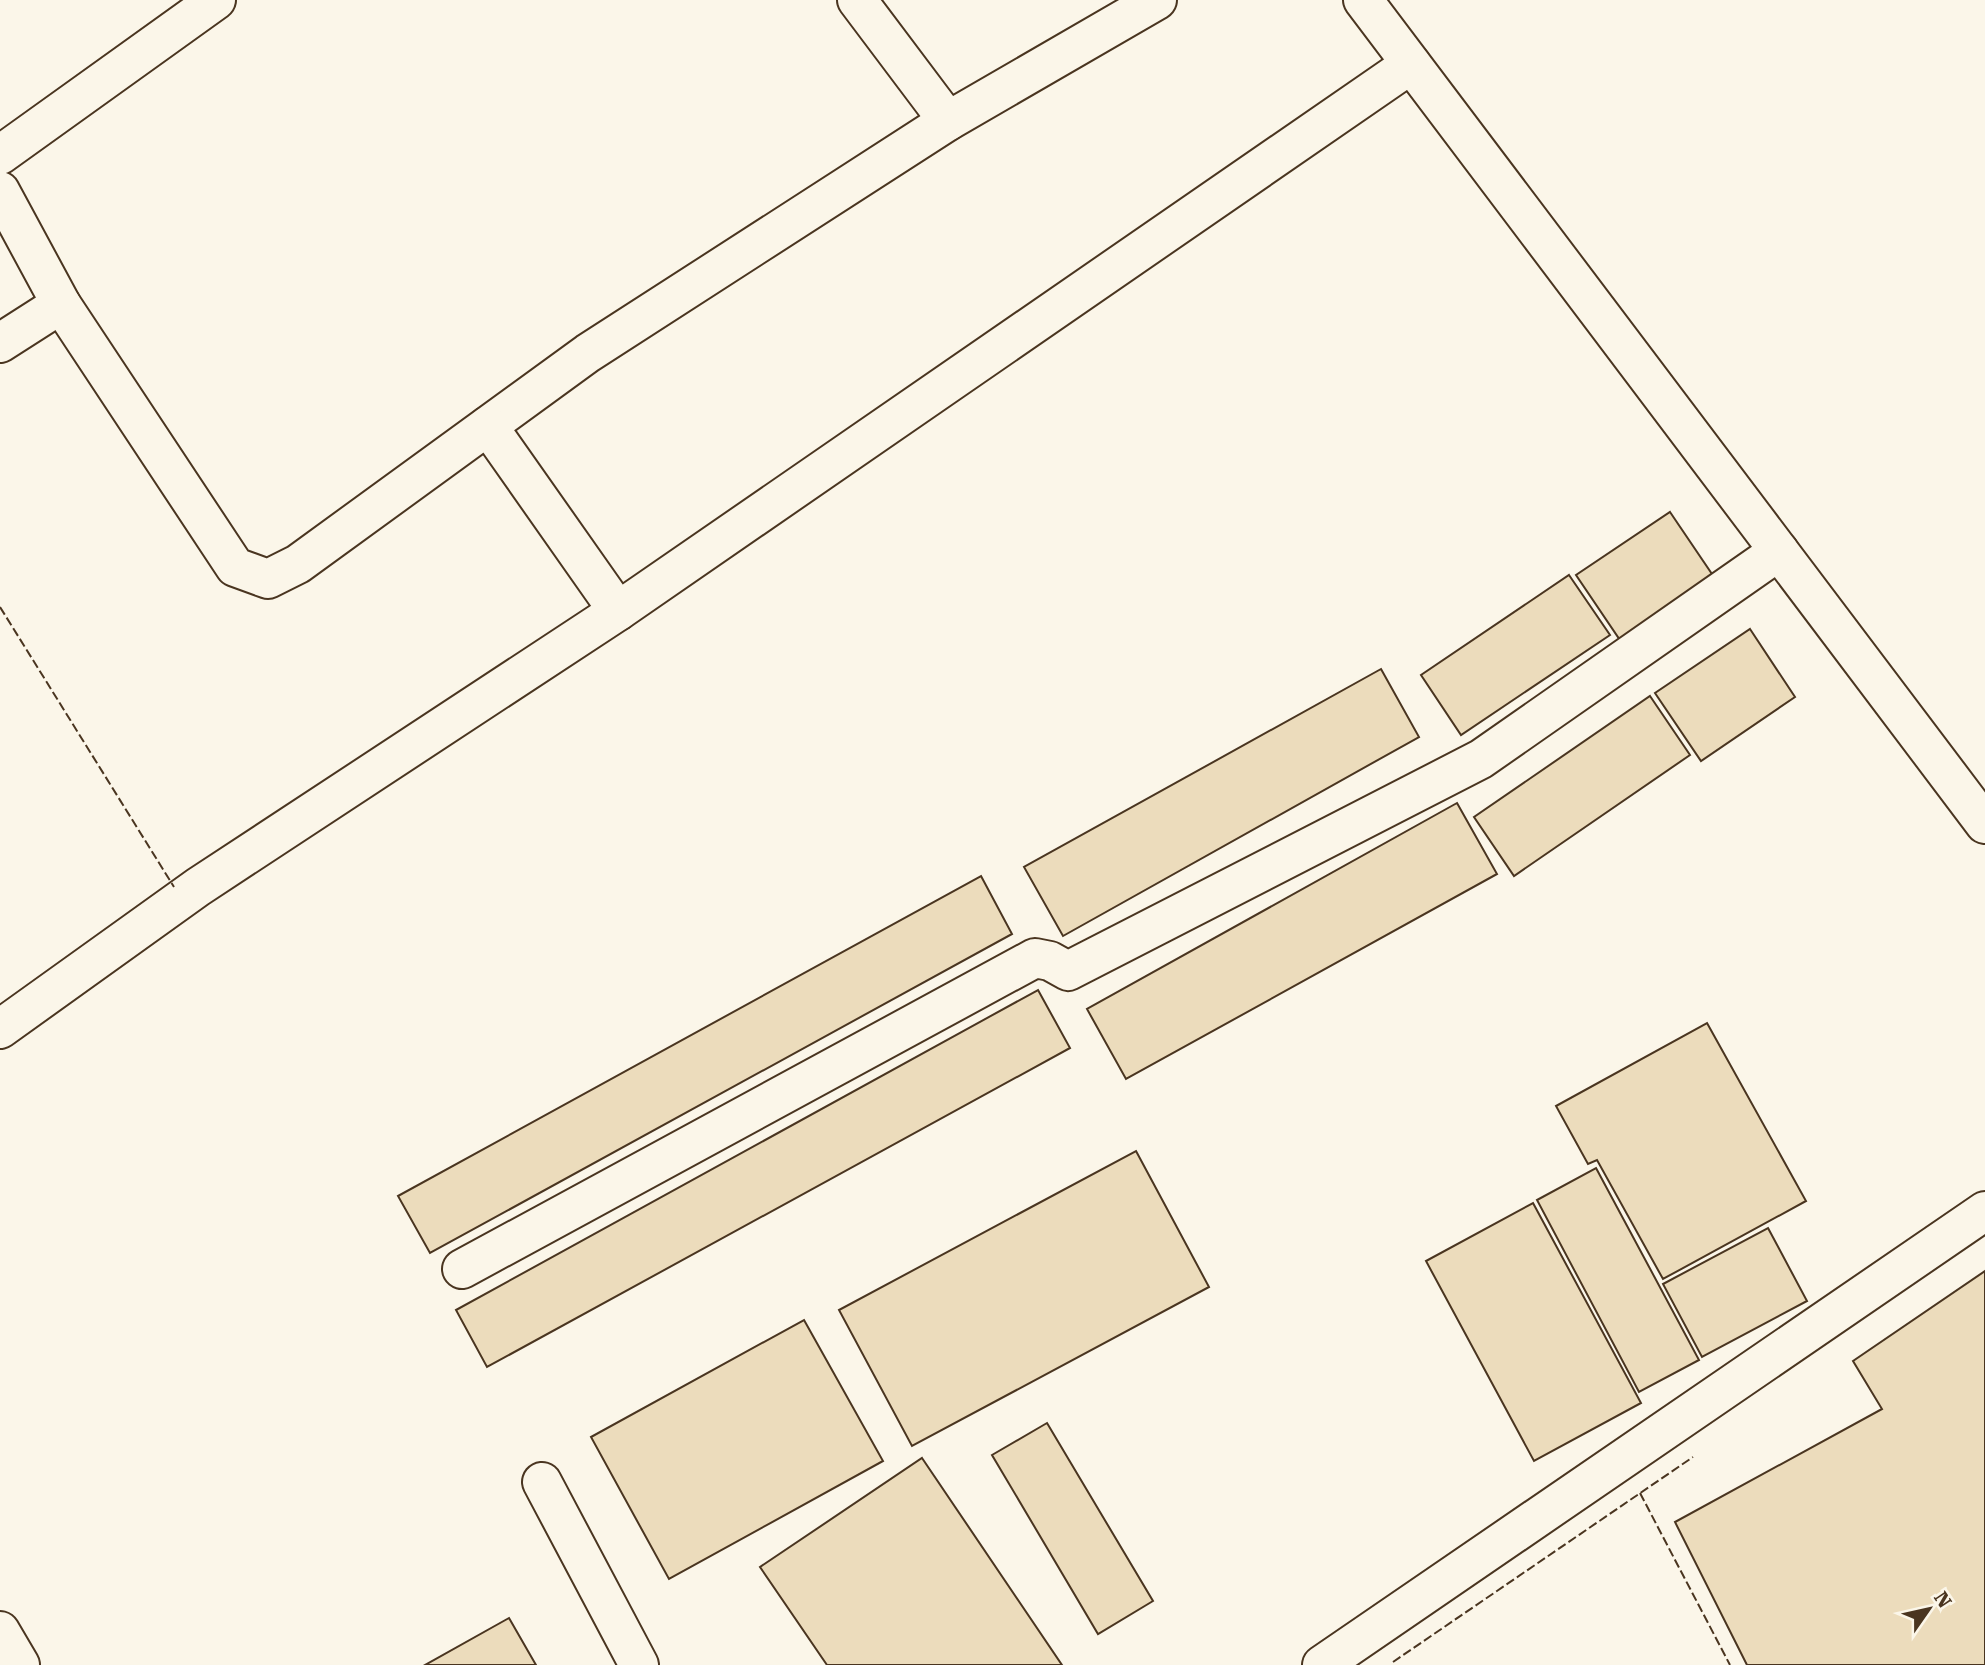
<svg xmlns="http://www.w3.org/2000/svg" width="1985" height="1665" viewBox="0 0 1985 1665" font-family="'Roboto Serif',serif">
<rect width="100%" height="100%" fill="#fbf6e9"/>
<!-- building -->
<g fill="#ecdcbc" stroke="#4a3520" stroke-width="2">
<path d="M 1670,512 L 1716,580 L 1622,643 L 1576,575 Z"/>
<path d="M 1569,575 L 1610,635 L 1461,735 L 1421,675 Z"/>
<path d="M 1750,629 L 1795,697 L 1701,761 L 1655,693 Z"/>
<path d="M 1381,669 L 1419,737 L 1063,936 L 1024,867 Z"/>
<path d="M 1650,696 L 1690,755 L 1514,876 L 1474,817 Z"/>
<path d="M 1457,803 L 1497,874 L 1126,1079 L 1087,1009 Z"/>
<path d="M 981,876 L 1012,934 L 430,1253 L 398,1196 Z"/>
<path d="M 1038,990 L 1070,1048 L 487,1367 L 456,1310 Z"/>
<path d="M 1707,1023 L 1806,1201 L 1663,1279 L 1597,1160 L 1588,1164 L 1556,1106 Z"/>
<path d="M 1136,1151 L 1209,1287 L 912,1446 L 839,1310 Z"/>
<path d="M 1596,1168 L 1699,1360 L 1639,1392 L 1537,1200 Z"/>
<path d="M 1533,1203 L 1641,1403 L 1534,1461 L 1426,1261 Z"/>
<path d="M 1768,1228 L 1807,1301 L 1702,1357 L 1663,1284 Z"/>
<path d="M 1985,1271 L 1985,1665 L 1747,1665 L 1675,1522 L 1882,1409 L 1853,1361 Z"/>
<path d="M 804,1320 L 883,1461 L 669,1579 L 591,1437 Z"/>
<path d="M 1047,1423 L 1153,1601 L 1098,1634 L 992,1455 Z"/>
<path d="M 922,1458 L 1062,1665 L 827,1665 L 760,1567 Z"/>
<path d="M 509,1618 L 536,1665 L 425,1665 Z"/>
</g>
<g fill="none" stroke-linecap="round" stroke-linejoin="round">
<defs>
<g id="minor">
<path d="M 857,0 L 948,121"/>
<path d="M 1363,0 L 1985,824"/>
<path d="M 0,155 L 216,0"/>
<path d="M 0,191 L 61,304 L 235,567 L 268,579 L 298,564 L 588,353 L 948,121 L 1157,0"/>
<path d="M 0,343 L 61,304"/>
<path d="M 488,426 L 618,611"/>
<path d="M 0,1029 L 198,887 L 618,611 L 1411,64"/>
<path d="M 462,1269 L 1035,958 L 1050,961 L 1068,971 L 1481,759 L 1779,551"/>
<path d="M 542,1482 L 639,1665"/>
<path d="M 0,1631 L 20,1665"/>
<path d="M 1322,1665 L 1985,1211"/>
</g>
</defs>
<!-- minor casing -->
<use href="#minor" stroke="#4a3520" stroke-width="42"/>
<!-- minor -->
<use href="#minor" stroke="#fbf6e9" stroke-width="38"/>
<!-- fence -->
<g stroke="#4a3520" stroke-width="2" stroke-dasharray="9 3.5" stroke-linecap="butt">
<path d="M 0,607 L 174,887"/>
<path d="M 1640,1493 L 1730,1665"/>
<path d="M 1393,1662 L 1693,1457"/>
</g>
</g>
<!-- north arrow -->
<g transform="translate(1929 1609) rotate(56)" stroke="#fbf6e9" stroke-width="5" paint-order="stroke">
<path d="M0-5L12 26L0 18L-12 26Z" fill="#4a3520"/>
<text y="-10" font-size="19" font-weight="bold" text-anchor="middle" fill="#4a3520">N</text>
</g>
</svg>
